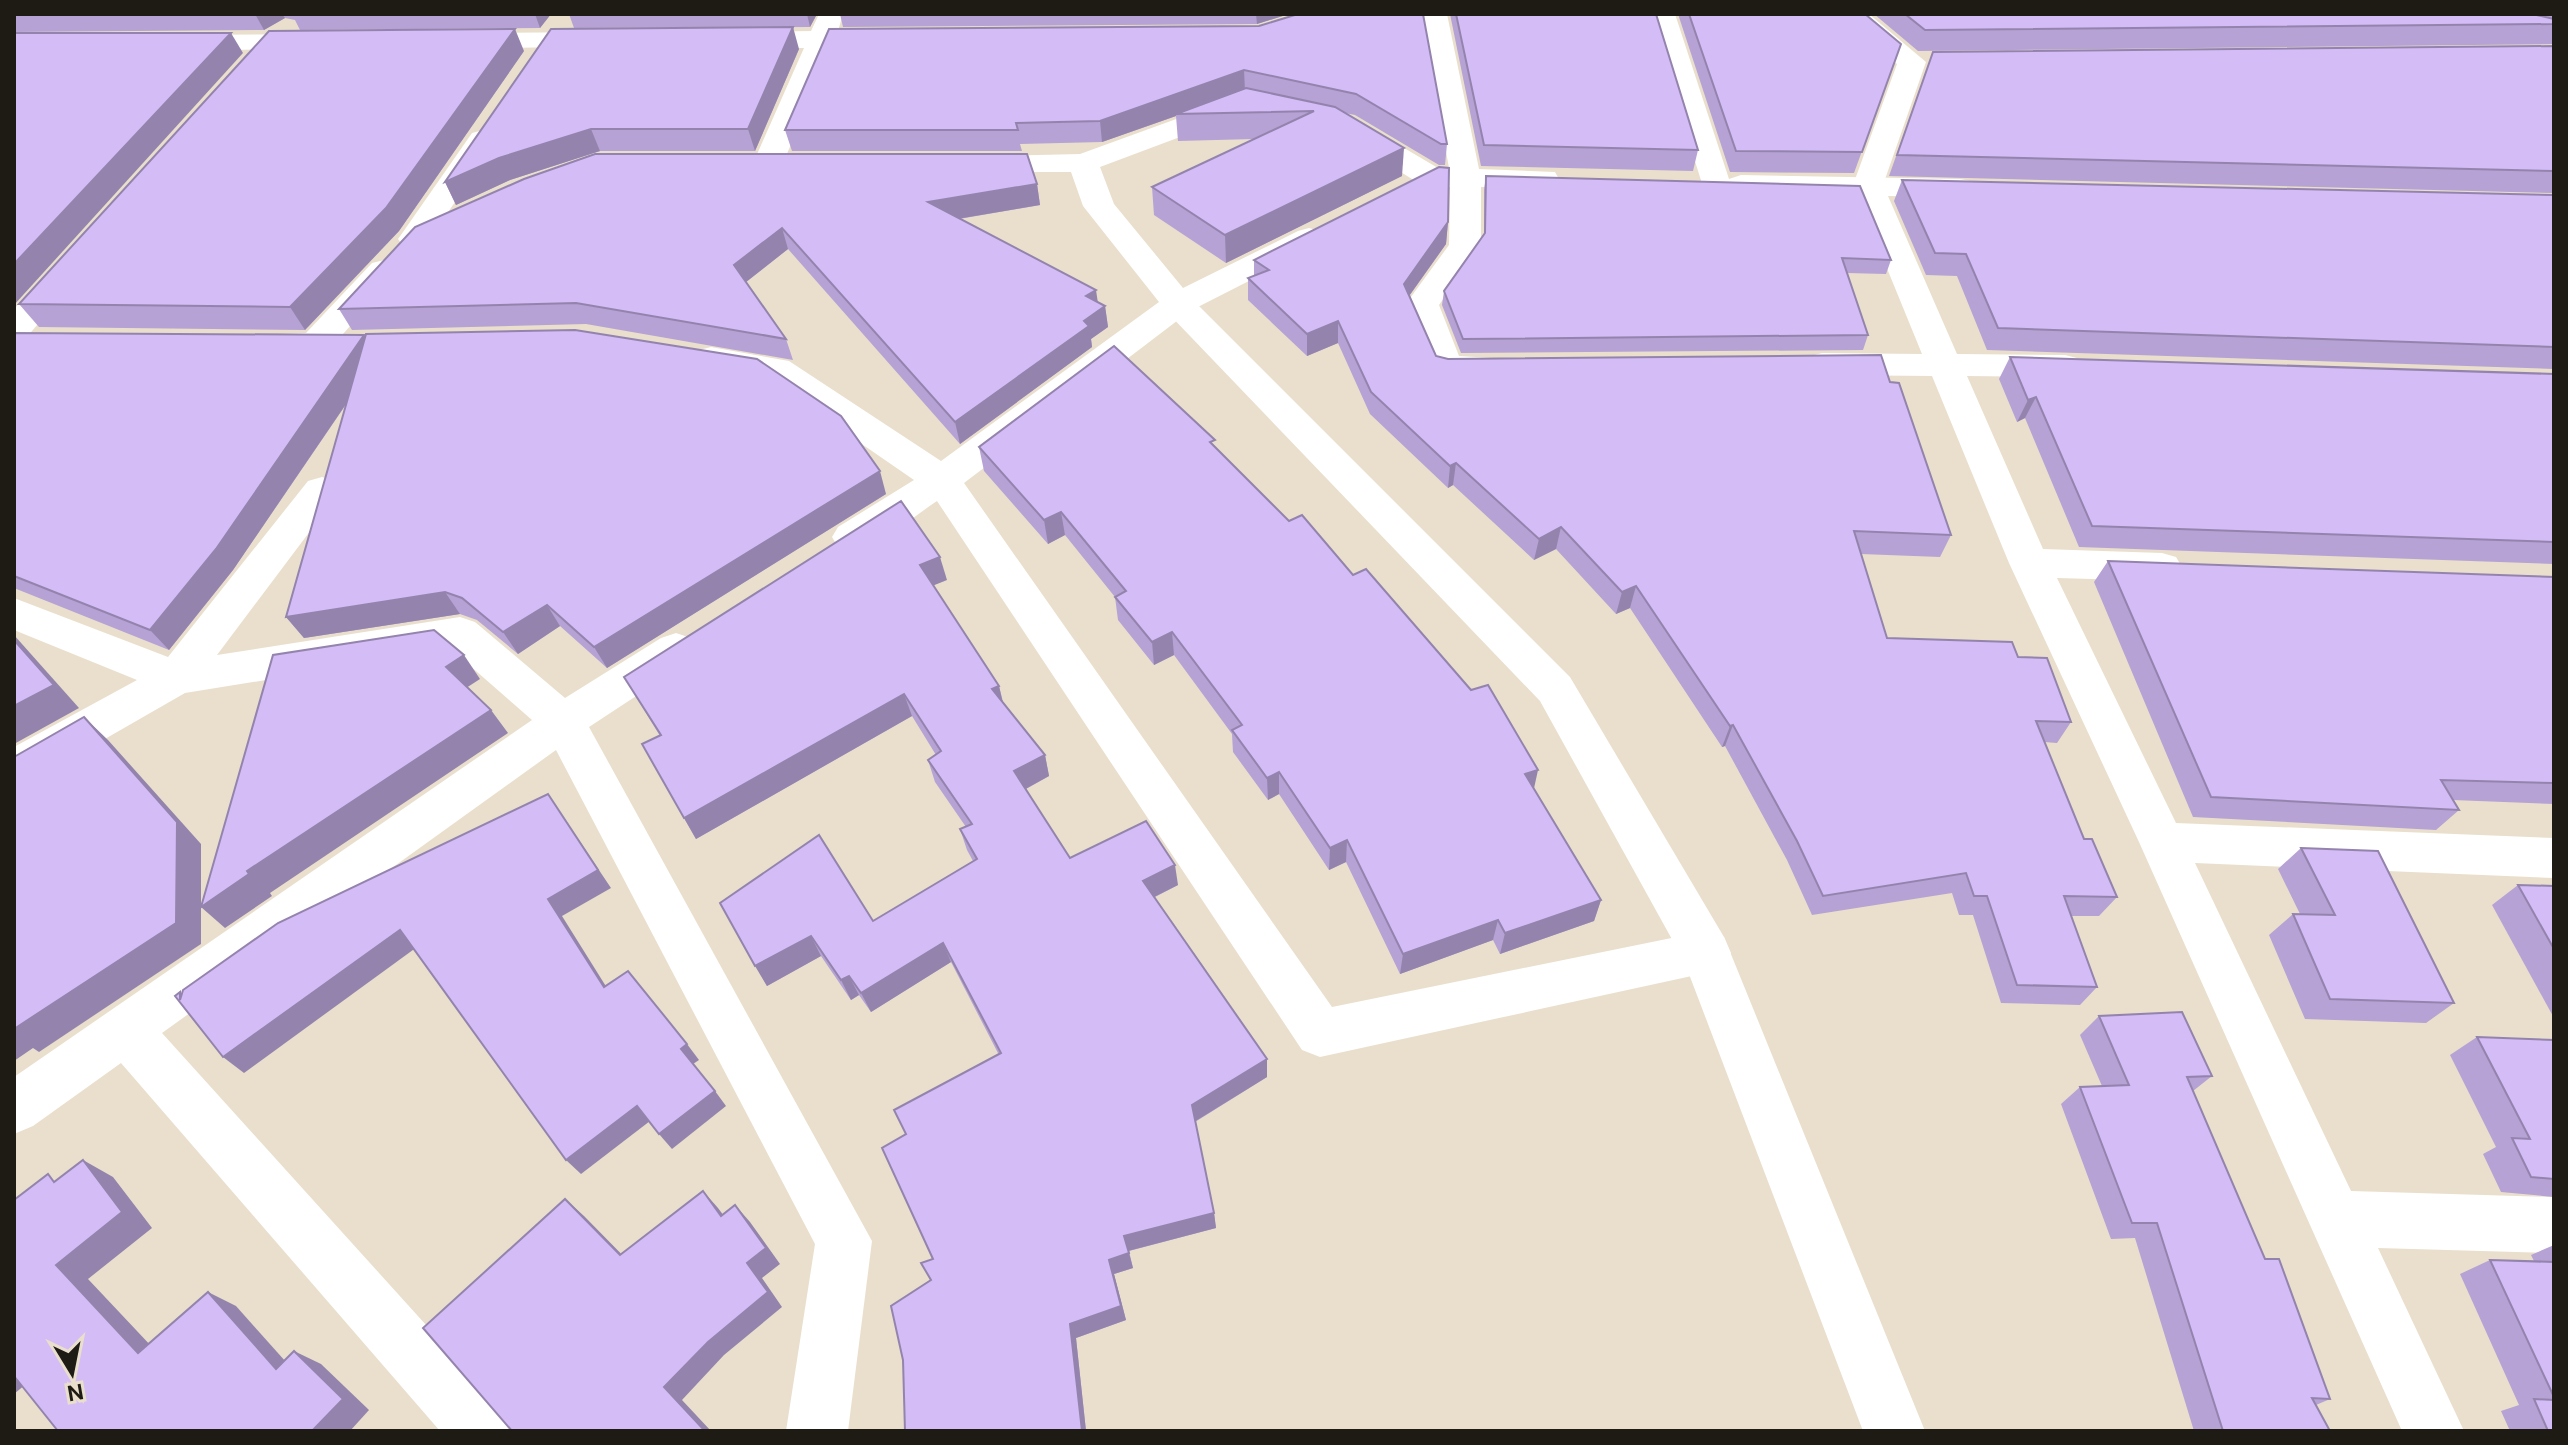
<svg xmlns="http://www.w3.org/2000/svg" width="2568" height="1445" viewBox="0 0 2568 1445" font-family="'DM Sans',sans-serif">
<rect width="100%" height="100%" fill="#e9dfcc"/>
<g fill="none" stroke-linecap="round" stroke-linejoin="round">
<!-- street -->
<g fill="#fff" fill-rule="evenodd">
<path d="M 819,14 L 843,14 L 838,31 L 894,33 L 898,39 L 894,45 L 831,48 L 784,161 L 780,167 L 758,167 L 754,161 L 804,48 L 736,48 L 726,46 L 722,40 L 726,34 L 736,32 L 811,31 Z"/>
<path d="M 1421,14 L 1447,14 L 1479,169 L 1555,172 L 1559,179 L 1555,186 L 1481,187 L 1481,245 L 1439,305 L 1459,356 L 1509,359 L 1515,367 L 1509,375 L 1497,378 L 1434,375 L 1405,305 L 1449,245 L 1450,187 L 1420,184 L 1340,134 L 1335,128 L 1340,122 L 1360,122 L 1438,168 L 1449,168 Z"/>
<path d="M 1649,14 L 1675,14 L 1729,179 L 1741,175 L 1960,179 L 1971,181 L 1975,188 L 1971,195 L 1960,197 L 1888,196 L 1957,354 L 2065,355 L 2077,358 L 2083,366 L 2077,374 L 2065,377 L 1967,376 L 2043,549 L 2162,553 L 2176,557 L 2182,567 L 2176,577 L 2162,581 L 2057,578 L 2176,823 L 2554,838 L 2554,878 L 2195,863 L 2351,1191 L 2554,1197 L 2554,1253 L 2378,1248 L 2464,1431 L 2402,1431 L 2139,842 L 2009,563 L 1932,376 L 1822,375 L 1810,372 L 1804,364 L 1810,356 L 1822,353 L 1922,354 L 1857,195 L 1741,193 L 1728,187 L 1715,192 L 1704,190 Z"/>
<path d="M 604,32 L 614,34 L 618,40 L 614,46 L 460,49 L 450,47 L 446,41 L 450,35 L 460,33 Z"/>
<path d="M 320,34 L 330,36 L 334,42 L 330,48 L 176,51 L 166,49 L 162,43 L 166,37 L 176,35 Z"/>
<path d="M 1234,98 L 1244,101 L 1248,107 L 1244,113 L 1100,167 L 1114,204 L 1183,288 L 1298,231 L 1309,228 L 1320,231 L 1325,238 L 1320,245 L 1190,311 L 964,483 L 1332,1007 L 1706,931 L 1724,937 L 1731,953 L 1724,969 L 1320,1057 L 1302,1050 L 937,501 C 909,519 871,557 838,547 L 832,537 L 838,527 L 914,480 L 766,378 L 699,366 L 693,358 L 699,350 L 711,347 L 789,361 L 941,461 L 1159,302 L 1083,206 L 1071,172 L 969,172 L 958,169 L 954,163 L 958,157 L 1080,154 Z"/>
<path d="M 483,130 L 494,133 L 498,139 L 425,246 L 414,249 L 403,246 L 398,239 L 403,232 L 472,133 Z"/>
<path d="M 68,260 L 80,263 L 84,270 L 26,338 L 14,341 L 14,309 L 56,263 Z"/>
<path d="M 384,260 L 396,263 L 400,270 L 327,352 L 315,355 L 256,351 L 251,343 L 256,335 L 306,333 L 372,263 Z"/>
<path d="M 322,477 L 336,481 L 341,490 L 217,655 L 460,617 L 475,622 L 565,698 L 661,638 L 676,633 L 691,638 L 697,649 L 691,660 L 589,727 L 872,1241 L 848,1431 L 786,1431 L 815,1244 L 556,750 L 162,1033 L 502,1409 L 511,1431 L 440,1431 L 121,1063 L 33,1126 L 14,1134 L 14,1077 L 532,720 L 452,650 L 185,693 L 30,782 L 14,787 L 14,747 L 137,680 L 14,630 L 14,598 L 168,657 L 308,481 Z"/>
</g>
<!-- secondary -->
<g fill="#fff" fill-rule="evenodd">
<path d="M 1839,14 L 1869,14 L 1926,62 L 1883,185 L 1879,192 L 1857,192 L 1853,185 L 1897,64 Z"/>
<path d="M 1178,294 L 1190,297 L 1570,677 L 1724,937 L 1925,1431 L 1863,1431 L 1684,961 L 1540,701 L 1166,311 L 1161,304 L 1166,297 Z"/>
</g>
</g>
<!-- wall -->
<g fill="#b6a2d4">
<path d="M 14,14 L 551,14 L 540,28 L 300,30 L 295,20 L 285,18 L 264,30 L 14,32 Z"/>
<path d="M 569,14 L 817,14 L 810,27 L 574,28 Z"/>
<path d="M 840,14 L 1289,14 L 1257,24 L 843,27 Z"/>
<path d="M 1450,14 L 1656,14 L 1698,150 L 1693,171 L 1481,166 Z"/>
<path d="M 1678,14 L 1865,14 L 1901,44 L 1854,173 L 1730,172 Z"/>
<path d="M 1874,14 L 2554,14 L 2554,44 L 1918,51 Z"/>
<path d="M 1259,26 L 1447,144 L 1445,165 L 1439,165 L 1355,115 L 1345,113 L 1402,176 L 1226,263 L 1154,215 L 1152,187 L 1254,139 L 1178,141 L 1176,116 L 1102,142 L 1020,144 L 1022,151 L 792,151 L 785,130 Z"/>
<path d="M 2554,46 L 2554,193 L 1889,176 L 1933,52 Z"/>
<path d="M 799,49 L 755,151 L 600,151 L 510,180 L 456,205 L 445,182 Z"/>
<path d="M 524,51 L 399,231 L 305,330 L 39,327 L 19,304 Z"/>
<path d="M 1486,176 L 1891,260 L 1886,274 L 1847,273 L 1868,335 L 1863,350 L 1461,353 L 1442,305 L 1444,291 L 1484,235 L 1484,190 Z"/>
<path d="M 1902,180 L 2554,195 L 2554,369 L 1987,350 L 1957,276 L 1926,275 L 1894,201 Z"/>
<path d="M 1037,184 L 1040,205 L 959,219 L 1105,306 L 1108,327 L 1091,339 L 1092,347 L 960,444 L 788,249 L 746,282 L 786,339 L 793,360 L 586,324 L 352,330 L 339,309 Z"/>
<path d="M 1448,222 L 1446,244 L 1409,296 L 1436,356 L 1448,359 L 1890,382 L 1951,535 L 1940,557 L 1861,554 L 1887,638 L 2018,657 L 2071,722 L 2057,743 L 2044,742 L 2084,839 L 2117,897 L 2099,916 L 2071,916 L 2097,987 L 2080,1005 L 2001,1003 L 1973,915 L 1959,915 L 1952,893 L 1812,915 L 1787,860 L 1725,746 L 1722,747 L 1630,608 L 1616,614 L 1556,549 L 1534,560 L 1453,485 L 1448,488 L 1370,414 L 1338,343 L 1307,356 L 1248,300 L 1248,278 L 1254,276 L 1254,260 Z"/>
<path d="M 14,333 L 364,335 L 365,337 L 886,494 L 607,668 L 560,626 L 518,654 L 477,620 L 460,614 L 304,638 L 286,617 L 347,403 L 233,570 L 169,650 L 14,588 Z"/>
<path d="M 2010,357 L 2554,374 L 2554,564 L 2079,547 L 2025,418 L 2017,422 L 1999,379 Z"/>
<path d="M 979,447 L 1216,448 L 1534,789 L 1601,900 L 1594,921 L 1500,954 L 1493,940 L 1400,974 L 1346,862 L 1329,870 L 1279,794 L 1268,800 L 1233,752 L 1232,734 L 1174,655 L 1154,665 L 1118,620 L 1115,597 L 1065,535 L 1048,544 L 984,471 Z"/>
<path d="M 2108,561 L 2554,577 L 2554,804 L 2453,800 L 2459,810 L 2436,830 L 2193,817 L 2094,582 Z"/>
<path d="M 947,580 L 933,585 L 999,686 L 1003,702 L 1045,755 L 1049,776 L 1026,789 L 1070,858 L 1178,885 L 1155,897 L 1267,1077 L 1195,1122 L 1214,1213 L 1216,1228 L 1129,1251 L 1133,1268 L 1114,1274 L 1126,1320 L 1076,1338 L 1086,1431 L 905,1431 L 931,1280 L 933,1259 L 906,1134 L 999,1055 L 951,962 L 871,1012 L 859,995 L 851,1000 L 821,956 L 767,986 L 720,903 L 873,921 L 973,861 L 967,850 L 960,829 L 966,827 L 935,782 L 928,760 L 936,755 L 912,716 L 696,839 L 684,818 L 660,736 L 624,677 Z"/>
<path d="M 2301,848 L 2454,1003 L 2426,1023 L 2305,1019 L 2269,935 L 2293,914 L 2300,914 L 2278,869 Z"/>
<path d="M 2518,885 L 2554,886 L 2554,1018 L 2492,905 Z"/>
<path d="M 2099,1016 L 2212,1076 L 2193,1091 L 2265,1259 L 2330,1399 L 2316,1405 L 2330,1431 L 2194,1431 L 2135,1238 L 2111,1239 L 2061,1104 L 2080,1087 L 2102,1086 L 2080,1035 Z"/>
<path d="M 2477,1037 L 2554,1040 L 2554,1197 L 2501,1192 L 2483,1154 L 2496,1147 L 2450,1055 Z"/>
<path d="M 2554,1245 L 2554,1431 L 2510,1431 L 2501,1411 L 2519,1405 L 2460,1274 L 2490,1260 L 2534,1261 L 2531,1255 Z"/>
</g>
<!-- shaded-wall -->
<g fill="#9484ad">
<path d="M 255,14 L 282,14 L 285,18 L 264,30 Z"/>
<path d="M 535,14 L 551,14 L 540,28 Z"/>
<path d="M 807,14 L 817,14 L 810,27 Z"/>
<path d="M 1256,14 L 1289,14 L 1257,24 Z"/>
<path d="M 793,27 L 799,49 L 755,151 L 748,129 Z"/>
<path d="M 515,29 L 524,51 L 399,231 L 305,330 L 290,307 Z"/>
<path d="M 231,33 L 243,53 L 14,305 L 14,264 Z"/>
<path d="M 1244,70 L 1245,91 L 1176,114 L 1176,116 L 1102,142 L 1100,121 Z"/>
<path d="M 591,129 L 600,151 L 510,180 L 456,205 L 445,182 L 499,158 Z"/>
<path d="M 1404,148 L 1402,176 L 1226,263 L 1225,235 Z"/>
<path d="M 1037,184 L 1040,205 L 933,223 L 928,202 Z"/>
<path d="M 1448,222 L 1446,244 L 1402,306 L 1404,284 Z"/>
<path d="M 782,228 L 788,249 L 741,286 L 734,265 Z"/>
<path d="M 1096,290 L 1099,310 L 1105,306 L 1108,327 L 1091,339 L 1092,347 L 960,444 L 955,422 L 1084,321 L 1086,296 Z"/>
<path d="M 1338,321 L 1338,343 L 1307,356 L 1307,334 Z"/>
<path d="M 364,335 L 378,357 L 233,570 L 169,650 L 150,630 Z"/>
<path d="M 2036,397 L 2025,418 L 2017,422 L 2028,400 Z"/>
<path d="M 1456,463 L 1453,485 L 1448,488 L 1450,466 Z"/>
<path d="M 880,471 L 886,494 L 607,668 L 594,647 Z"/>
<path d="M 1061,512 L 1065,535 L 1048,544 L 1044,520 Z"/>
<path d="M 1561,527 L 1556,549 L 1534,560 L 1539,539 Z"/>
<path d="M 940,557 L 947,580 L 927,588 L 920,565 Z"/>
<path d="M 1636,586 L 1630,608 L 1616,614 L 1622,592 Z"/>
<path d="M 445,592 L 460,614 L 304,638 L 286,617 Z"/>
<path d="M 547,605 L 560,626 L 518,654 L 503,632 Z"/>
<path d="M 1172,632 L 1174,655 L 1154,665 L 1152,642 Z"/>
<path d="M 14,635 L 79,708 L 14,744 Z"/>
<path d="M 464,655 L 480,679 L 463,690 L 446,667 Z"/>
<path d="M 999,686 L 1004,708 L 992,689 Z"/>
<path d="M 904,694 L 912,716 L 696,839 L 684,818 Z"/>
<path d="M 491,710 L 508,733 L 270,893 L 272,896 L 225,928 L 201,907 L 201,944 L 39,1052 L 33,1048 L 14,1061 L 14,1029 L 84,717 L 108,740 L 201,844 L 201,906 L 247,871 Z"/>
<path d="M 1733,725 L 1725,746 L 1722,747 L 1730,726 Z"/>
<path d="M 1045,755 L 1049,776 L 1020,792 L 1014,771 Z"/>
<path d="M 1538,770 L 1533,793 L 1525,774 Z"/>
<path d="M 1279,772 L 1279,794 L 1268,800 L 1267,778 Z"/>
<path d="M 548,794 L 611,888 L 562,916 L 617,1004 L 604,987 L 548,899 Z"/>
<path d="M 1347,840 L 1346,862 L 1329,870 L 1330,848 Z"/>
<path d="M 1175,865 L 1178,885 L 1146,901 L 1143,881 Z"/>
<path d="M 1601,900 L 1594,921 L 1500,954 L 1505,933 Z"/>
<path d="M 1498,920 L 1493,940 L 1400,974 L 1403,954 Z"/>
<path d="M 400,930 L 417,947 L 244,1073 L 223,1057 Z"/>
<path d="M 811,936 L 821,956 L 767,986 L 755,966 Z"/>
<path d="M 943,943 L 951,962 L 871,1012 L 861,993 Z"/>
<path d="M 849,976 L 859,995 L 851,1000 L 841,980 Z"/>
<path d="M 687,1044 L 699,1060 L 693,1064 L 681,1049 Z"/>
<path d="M 1267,1059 L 1267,1077 L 1194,1122 L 1192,1105 Z"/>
<path d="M 715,1091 L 726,1106 L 672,1149 L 659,1134 Z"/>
<path d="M 637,1106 L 650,1121 L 581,1174 L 566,1160 Z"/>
<path d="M 83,1160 L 113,1177 L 152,1228 L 88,1279 L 169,1365 L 138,1353 L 56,1265 Z"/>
<path d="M 703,1191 L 718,1208 L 736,1232 L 721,1216 Z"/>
<path d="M 565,1199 L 584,1216 L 638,1271 L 620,1255 Z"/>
<path d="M 735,1205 L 750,1222 L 780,1264 L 762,1278 L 782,1307 L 724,1355 L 682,1400 L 711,1431 L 705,1431 L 664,1387 L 747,1263 Z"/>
<path d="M 1214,1213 L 1216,1228 L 1128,1251 L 1124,1236 Z"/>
<path d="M 1129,1253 L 1133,1268 L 1114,1274 L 1126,1320 L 1076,1338 L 1086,1431 L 1082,1431 L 1070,1324 L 1109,1260 Z"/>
<path d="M 208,1292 L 236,1306 L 303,1381 L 276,1369 Z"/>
<path d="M 294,1351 L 321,1364 L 369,1410 L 350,1431 L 312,1431 Z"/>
<path d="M 14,1366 L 38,1374 L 14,1394 Z"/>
</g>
<!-- building -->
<g fill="#d4bcf7" stroke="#9484ad" stroke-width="2">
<path d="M 1298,14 L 1423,14 L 1447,144 L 1441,144 L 1356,94 L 1244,70 L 1100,121 L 1016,123 L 1018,130 L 785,130 L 829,29 L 1259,26 Z"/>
<path d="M 1456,14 L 1656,14 L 1698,150 L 1484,145 Z"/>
<path d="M 1689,14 L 1865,14 L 1901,44 L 1862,152 L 1736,151 Z"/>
<path d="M 1905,14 L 2532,14 L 2554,19 L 2554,24 L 1925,30 Z"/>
<path d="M 793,27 L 748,129 L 591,129 L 499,158 L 445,182 L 551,29 Z"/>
<path d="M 515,29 L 386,208 L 290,307 L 19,304 L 269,31 Z"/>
<path d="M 14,33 L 231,33 L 14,264 Z"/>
<path d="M 2554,46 L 2554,171 L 1897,155 L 1933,52 Z"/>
<path d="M 1246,88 L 1335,107 L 1404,148 L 1225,235 L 1152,187 L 1314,111 L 1176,114 Z"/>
<path d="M 595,154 L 1027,154 L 1037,184 L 928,202 L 1096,290 L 1086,296 L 1105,306 L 1084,321 L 1089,326 L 955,422 L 782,228 L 734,265 L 786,339 L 576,303 L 339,309 L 415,227 L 524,179 Z"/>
<path d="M 1439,167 L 1449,168 L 1448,222 L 1404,284 L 1436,356 L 1448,359 L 1881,355 L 1890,382 L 1899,383 L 1951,535 L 1854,531 L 1887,638 L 2012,642 L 2018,657 L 2047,658 L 2071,722 L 2036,721 L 2084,839 L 2092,839 L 2117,897 L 2064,896 L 2097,987 L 2017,985 L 1987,896 L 1974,896 L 1966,873 L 1823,896 L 1797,841 L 1733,725 L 1730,726 L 1636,586 L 1622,592 L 1561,527 L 1539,539 L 1456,463 L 1450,466 L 1371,392 L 1338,321 L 1307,334 L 1248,278 L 1269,270 L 1254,260 Z"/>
<path d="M 1486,176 L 1860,186 L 1891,260 L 1842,258 L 1868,335 L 1463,339 L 1444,291 L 1485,233 Z"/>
<path d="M 1902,180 L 2554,195 L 2554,347 L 1998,328 L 1966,254 L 1935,253 Z"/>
<path d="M 575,330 L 757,359 L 841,416 L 880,471 L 594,647 L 547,605 L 503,632 L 462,598 L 445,592 L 286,617 L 366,334 Z"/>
<path d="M 14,333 L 364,335 L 216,549 L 150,630 L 14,576 Z"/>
<path d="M 1114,346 L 1215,440 L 1210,442 L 1289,521 L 1302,515 L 1353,575 L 1366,569 L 1471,690 L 1488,685 L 1538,770 L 1525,774 L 1601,900 L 1505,933 L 1498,920 L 1403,954 L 1347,840 L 1330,848 L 1279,772 L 1267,778 L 1232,730 L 1242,725 L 1172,632 L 1152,642 L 1115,597 L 1126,591 L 1061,512 L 1044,520 L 979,447 Z"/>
<path d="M 2010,357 L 2554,374 L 2554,542 L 2092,526 L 2036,397 L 2028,400 Z"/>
<path d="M 901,501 L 940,557 L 920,565 L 999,686 L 992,689 L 1045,755 L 1014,771 L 1070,858 L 1146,821 L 1175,865 L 1143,881 L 1267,1059 L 1192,1105 L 1214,1213 L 1124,1236 L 1129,1253 L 1109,1260 L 1121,1306 L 1070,1324 L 1082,1431 L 905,1431 L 903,1360 L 891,1306 L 931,1280 L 921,1263 L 933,1259 L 882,1148 L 906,1134 L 894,1110 L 1001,1053 L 943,943 L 861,993 L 849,976 L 841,980 L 811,936 L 755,966 L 720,903 L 819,835 L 873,921 L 977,859 L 960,829 L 972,824 L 928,760 L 941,751 L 904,694 L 684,818 L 642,744 L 661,735 L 624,677 Z"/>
<path d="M 2108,561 L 2554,577 L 2554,783 L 2441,780 L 2459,810 L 2211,797 Z"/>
<path d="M 434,630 L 464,655 L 446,667 L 491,710 L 247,871 L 249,874 L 201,907 L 273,655 Z"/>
<path d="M 14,640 L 54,685 L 14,706 Z"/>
<path d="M 84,717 L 177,822 L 176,923 L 14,1029 L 14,757 Z"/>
<path d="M 548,794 L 598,870 L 548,899 L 604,987 L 628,971 L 687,1044 L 681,1049 L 715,1091 L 659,1134 L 637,1106 L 566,1160 L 400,930 L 223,1057 L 175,996 L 180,992 L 180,1000 L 183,990 L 278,923 Z"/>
<path d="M 2301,848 L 2378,851 L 2454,1003 L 2330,999 L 2293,914 L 2335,915 Z"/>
<path d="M 2518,885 L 2554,886 L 2554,949 Z"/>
<path d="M 2182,1012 L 2212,1076 L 2187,1077 L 2265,1259 L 2279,1259 L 2330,1399 L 2312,1398 L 2330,1431 L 2223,1431 L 2157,1223 L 2132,1223 L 2080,1087 L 2129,1085 L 2099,1016 Z"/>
<path d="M 2477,1037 L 2554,1040 L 2554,1179 L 2531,1177 L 2512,1138 L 2530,1139 Z"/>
<path d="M 83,1160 L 122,1212 L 56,1265 L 138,1353 L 208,1292 L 276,1369 L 294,1351 L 343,1399 L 312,1431 L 58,1431 L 14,1376 L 14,1200 L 48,1174 L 54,1182 Z"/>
<path d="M 703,1191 L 721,1216 L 735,1205 L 766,1248 L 747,1263 L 768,1292 L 708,1342 L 664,1387 L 705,1431 L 512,1431 L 423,1328 L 565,1199 L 620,1255 Z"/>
<path d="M 2490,1260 L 2554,1262 L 2554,1397 Z"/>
<path d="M 2534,1399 L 2554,1400 L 2554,1431 L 2548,1431 Z"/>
</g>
<!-- border -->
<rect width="2568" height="1445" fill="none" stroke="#1e1b14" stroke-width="32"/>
<!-- north arrow -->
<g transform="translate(72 1373) rotate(170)" stroke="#e9dfcc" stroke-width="6" paint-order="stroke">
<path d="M0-6L14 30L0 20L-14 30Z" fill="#1e1b14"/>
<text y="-12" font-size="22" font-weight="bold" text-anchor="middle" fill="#1e1b14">N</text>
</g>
</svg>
